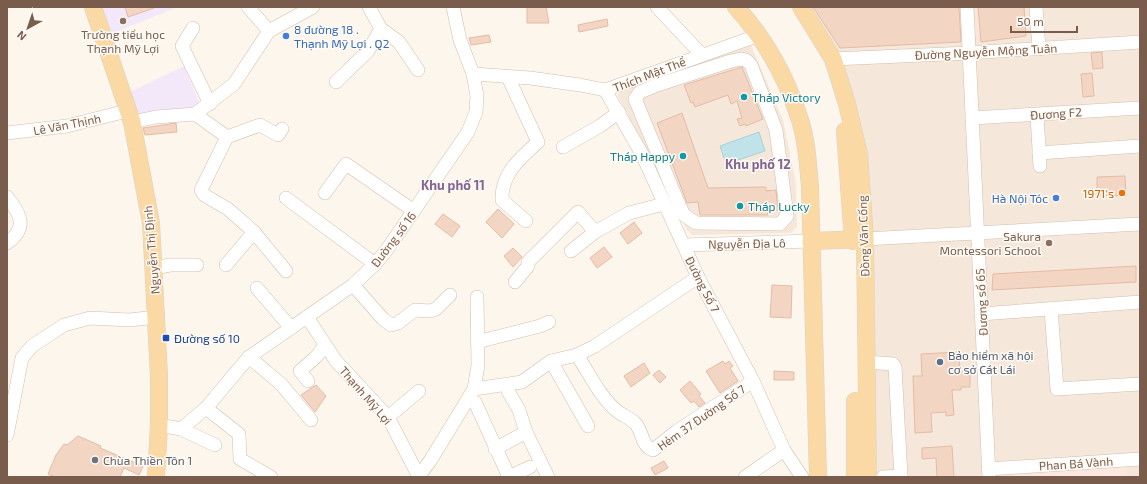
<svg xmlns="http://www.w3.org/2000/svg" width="1147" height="484" viewBox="0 0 1147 484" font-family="'Exo 2',sans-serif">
<rect width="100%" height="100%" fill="#fdf6ec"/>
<!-- residential -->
<g fill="#f5e8da">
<path d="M 810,7 L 1140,7 L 1140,477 L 877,477 L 871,251 L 858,118 L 846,70 Z"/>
<path d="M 750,43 L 783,120 L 796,184 L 797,227 L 791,233 L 692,235 L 687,230 L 618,96 L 620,89 Z"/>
</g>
<!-- commercial -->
<path fill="#fde8e0" d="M 1127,465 L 1127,477 L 1001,477 L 1007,472 Z"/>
<!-- education -->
<g fill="#f3e8fa">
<path d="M 98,7 L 178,7 L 108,35 Z"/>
<path d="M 184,66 L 200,104 L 183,111 L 135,117 L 128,93 Z"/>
</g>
<!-- water -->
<path fill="#bfe3e8" stroke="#a5d3da" d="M 759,132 L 765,151 L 726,164 L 720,146 Z"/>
<!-- building -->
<g fill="#f3d5c3" stroke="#e6bba3">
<path d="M 125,7 L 154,7 L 154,8 L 128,17 Z"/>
<path d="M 527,7 L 546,7 L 549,23 L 527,23 Z"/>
<path d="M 813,7 L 959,7 L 961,42 L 840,48 Z"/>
<path d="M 978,7 L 1024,7 L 1026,36 L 981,42 Z"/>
<path d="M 607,19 L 608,26 L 579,32 L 578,25 Z"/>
<path d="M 489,35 L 491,42 L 471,45 L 469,38 Z"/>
<path d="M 1102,52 L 1103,68 L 1093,69 L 1091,53 Z"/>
<path d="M 742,67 L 763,119 L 746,126 L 745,124 L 740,126 L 737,119 L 742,118 L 737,101 L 731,104 L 728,95 L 695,107 L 693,102 L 691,103 L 684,85 Z"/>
<path d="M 1092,73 L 1094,96 L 1083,97 L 1081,74 Z"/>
<path d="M 682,113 L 708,188 L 766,187 L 766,191 L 776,190 L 778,210 L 767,210 L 768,215 L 700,215 L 698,202 L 687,203 L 657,123 Z"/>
<path d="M 176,123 L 177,132 L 145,135 L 143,128 Z"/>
<path d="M 1125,176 L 1126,196 L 1097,195 L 1097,177 Z"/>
<path d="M 498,209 L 514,224 L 502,238 L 486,222 Z"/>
<path d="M 443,214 L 460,226 L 452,237 L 435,224 Z"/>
<path d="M 634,222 L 642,233 L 628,244 L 620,233 Z"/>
<path d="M 604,247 L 612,257 L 597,268 L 590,258 Z"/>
<path d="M 513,248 L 522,257 L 513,267 L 504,256 Z"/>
<path d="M 1136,266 L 1136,282 L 992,290 L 993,274 Z"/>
<path d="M 772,285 L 792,286 L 791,318 L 770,317 Z"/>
<path d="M 959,352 L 960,372 L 970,372 L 970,387 L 961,387 L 961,390 L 952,390 L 954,415 L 946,416 L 946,412 L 931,413 L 932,432 L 915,433 L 913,376 L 922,376 L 921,354 Z"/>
<path d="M 723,361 L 725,364 L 729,361 L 733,366 L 730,368 L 738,381 L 720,393 L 706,371 Z"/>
<path d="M 644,363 L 650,373 L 631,387 L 624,376 Z"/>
<path d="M 659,370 L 666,377 L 660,383 L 653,375 Z"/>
<path d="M 774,371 L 794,372 L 794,380 L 774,380 Z"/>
<path d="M 690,381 L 701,394 L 699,396 L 705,403 L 699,407 L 694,401 L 691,403 L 680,390 Z"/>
<path d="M 316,385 L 326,396 L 315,412 L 301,395 Z"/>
<path d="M 78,436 L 101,446 L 100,448 L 143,466 L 139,475 L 124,468 L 120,477 L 55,477 L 48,474 L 56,455 L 64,444 L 67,445 Z"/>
<path d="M 952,446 L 954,477 L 937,477 L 936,458 L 922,459 L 922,448 Z"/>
<path d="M 664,461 L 668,468 L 655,475 L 651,468 Z"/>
</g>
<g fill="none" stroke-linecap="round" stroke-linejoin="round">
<defs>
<g id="minor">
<path d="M 248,7 L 269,31"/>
<path d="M 657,7 L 701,54"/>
<path d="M 967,7 L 989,477"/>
<path d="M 1036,7 L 1039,49"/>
<path d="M 193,28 L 182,46 L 210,104"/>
<path d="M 381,29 L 399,42 L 418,70"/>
<path d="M 741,59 L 746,60 L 751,65 L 776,130 L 787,216 L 780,224 L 696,223 L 684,215 L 680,207 L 635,99 L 640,92 L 657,85 L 731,61 Z"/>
<path d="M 833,59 L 969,53 L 1140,42"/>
<path d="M 473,74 L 530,78 L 580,85 L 605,90 L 751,38"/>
<path d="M 508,77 L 538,142 C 520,158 501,174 502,200 L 526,221"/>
<path d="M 336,82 L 368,51 L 381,29 L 369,7"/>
<path d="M 605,90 L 642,154 L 698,277 L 753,381 L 784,450 L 802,477"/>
<path d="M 195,114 L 227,137 L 260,125 L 278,135 L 282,129"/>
<path d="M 1037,115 L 1040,166"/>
<path d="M 972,118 L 1140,108"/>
<path d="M 132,122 L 156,117 L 195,114 L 234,84 L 269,31 L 313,7"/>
<path d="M 7,133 L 67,126 L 127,111"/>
<path d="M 563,147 L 600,126 L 619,112"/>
<path d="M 1039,153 L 1140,146"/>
<path d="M 325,193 L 346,164 L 414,211"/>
<path d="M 7,197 C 21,214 28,228 7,243"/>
<path d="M 286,198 L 375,264"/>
<path d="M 254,232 L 286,271"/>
<path d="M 595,232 L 629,213 L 664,204"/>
<path d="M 865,239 L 1140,224"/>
<path d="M 684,245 L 811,241"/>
<path d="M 226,265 L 254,232 L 228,209 L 204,195 L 201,190 L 227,137"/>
<path d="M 154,268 L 170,265 L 197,265"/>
<path d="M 515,282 L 528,266 L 528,262 L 578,212 L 595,232 L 571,251"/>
<path d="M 353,285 L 383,319 L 391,325 L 398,323 L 415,310 L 430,311 L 436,309 L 450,295"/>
<path d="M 257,288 L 291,328"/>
<path d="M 1051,309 L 1057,389 L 1140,384"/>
<path d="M 981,314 L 1140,302"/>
<path d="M 307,317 L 336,361 L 388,417 L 419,477"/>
<path d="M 477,342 L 540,326 L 549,322"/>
<path d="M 577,355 C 589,373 600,397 617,411 C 622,415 630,418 635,423 C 643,431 641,446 653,450 L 677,431 L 753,381"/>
<path d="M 249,357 L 281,384 L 311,420"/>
<path d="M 551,361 L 588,426"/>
<path d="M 866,362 L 893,364 L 895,367 L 901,477"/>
<path d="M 308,381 L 300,371 L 317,356 L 325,345"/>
<path d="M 474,389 L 522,382 L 551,361 L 577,355 L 595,346 L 698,277"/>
<path d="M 508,391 L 519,410 L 526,432 L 548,477"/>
<path d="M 475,402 L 509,477"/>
<path d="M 206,408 L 239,434 L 240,459 L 271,477"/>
<path d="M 388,417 L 419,391"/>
<path d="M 159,425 L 181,429 L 206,408 L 249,357 L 353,285 L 375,264 L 386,251 L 468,132 L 476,112 L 477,96 L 473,74 L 460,40 L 453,7"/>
<path d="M 181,429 L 215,445"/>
<path d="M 7,435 L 22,358 L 32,346 L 64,325 L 90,318 L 129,320 L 157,317"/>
<path d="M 495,449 L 526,432"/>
<path d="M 988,469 L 1140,459"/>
<path d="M 419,476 L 430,461 L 474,389 L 478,365 L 477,297"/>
<path d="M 509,477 L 530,467"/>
<path d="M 745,477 L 784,450"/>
<path d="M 883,477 L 901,476"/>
</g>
<g id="major">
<path d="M 93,7 L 132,122 L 151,223 L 159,376 L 159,425 L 156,477"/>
<path d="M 736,7 C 765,39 787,79 800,120 C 807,141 808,165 810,187 L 818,477"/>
<path d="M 801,7 L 833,59 L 847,104 L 859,154 L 865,239 L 868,477"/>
<path d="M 845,131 L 853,241"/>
<path d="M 811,241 L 865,239"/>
<path d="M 855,401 L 855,477"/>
</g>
</defs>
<!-- minor casing -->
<use href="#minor" stroke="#d1beb0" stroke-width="14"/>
<!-- major casing -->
<use href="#major" stroke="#dad1cd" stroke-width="18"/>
<!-- minor -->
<use href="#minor" stroke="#fff" stroke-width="13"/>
<!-- major -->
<use href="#major" stroke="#fbd9a5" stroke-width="17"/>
</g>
<!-- markers -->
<g fill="#8d6e63" stroke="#fffaf3" stroke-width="1.5">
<circle cx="123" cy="21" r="4"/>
<circle cx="1049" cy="243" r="4"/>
</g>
<g fill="#3f7fe0" stroke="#fffaf3" stroke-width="1.5">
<circle cx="286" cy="36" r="4"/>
<circle cx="1056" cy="198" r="4"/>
</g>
<g fill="#0f9aa8" stroke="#fffaf3" stroke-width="1.5">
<circle cx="744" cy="97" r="4"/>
<circle cx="683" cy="156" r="4"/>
<circle cx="740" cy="206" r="4"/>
</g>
<circle fill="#e8710a" stroke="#fffaf3" stroke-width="1.5" cx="1122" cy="193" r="4"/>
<rect fill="#1a4fb4" stroke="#fffaf3" stroke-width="1.5" x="162" y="334" width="8" height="8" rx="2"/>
<circle fill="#5c6f8a" stroke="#fffaf3" stroke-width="1.5" cx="940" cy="362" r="4"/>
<circle fill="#6b7280" stroke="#fffaf3" stroke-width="1.5" cx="95" cy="460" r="4"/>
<g text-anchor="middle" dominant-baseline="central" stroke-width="3" stroke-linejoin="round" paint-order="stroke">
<!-- shop labels -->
<g font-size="12" fill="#366cbe" stroke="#fffaf3" text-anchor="start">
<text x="294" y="29">8 đường 18 .<tspan x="294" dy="14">Thạnh Mỹ Lợi . Q2</tspan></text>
<text x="1048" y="198" text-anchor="end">Hà Nội Tóc</text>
</g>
<!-- education labels -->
<g font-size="12" fill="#785e54" stroke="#fffaf3">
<text x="123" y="34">Trường tiểu học<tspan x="123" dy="14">Thạnh Mỹ Lợi</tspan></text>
<text x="1041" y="236" text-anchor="end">Sakura<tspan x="1041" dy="14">Montessori School</tspan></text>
</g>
<!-- street labels -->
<g font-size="12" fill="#7a5c4d" stroke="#fffaf3">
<text transform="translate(986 51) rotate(-3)">Đường Nguyễn Mộng Tuân</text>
<text transform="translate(649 74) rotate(-21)">Thích Mật Thể</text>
<text transform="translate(1056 113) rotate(-4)">Đương F2</text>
<text transform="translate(67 124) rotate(-11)">Lê Văn Thịnh</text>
<text transform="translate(863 236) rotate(-92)">Đồng Văn Cống</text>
<text transform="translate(393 239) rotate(-53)">Đường số 16</text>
<text transform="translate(747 243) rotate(-1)">Nguyễn Địa Lô</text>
<text transform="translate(151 250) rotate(-95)">Nguyễn Thị Định</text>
<text transform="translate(703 284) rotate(63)">Đường Số 7</text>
<text transform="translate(981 302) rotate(-93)">Đương số 65</text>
<text transform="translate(366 395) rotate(49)">Thạnh Mỹ Lợi</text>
<text transform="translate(701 417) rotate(-35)">Hẻm 37 Đường Số 7</text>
<text transform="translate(1076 463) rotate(-4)">Phan Bá Vành</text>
</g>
<!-- culture labels -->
<g font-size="12" fill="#0d838f" stroke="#fffaf3" text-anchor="start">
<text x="752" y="97">Tháp Victory</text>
<text x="675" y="156" text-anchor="end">Tháp Happy</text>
<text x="748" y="206">Tháp Lucky</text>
</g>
<!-- food labels -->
<g font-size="12" fill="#c56008" stroke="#fffaf3" text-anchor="end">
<text x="1114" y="193">1971's</text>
</g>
<!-- transit labels -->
<g font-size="12" fill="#164399" stroke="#fffaf3" text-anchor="start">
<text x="174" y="338">Đường số 10</text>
</g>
<!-- service labels -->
<g font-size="12" fill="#4e5e75" stroke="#fffaf3" text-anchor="start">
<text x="948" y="355">Bảo hiểm xã hội<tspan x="948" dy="14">cơ sở Cát Lái</tspan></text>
</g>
<!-- worship labels -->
<g font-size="12" fill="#5b616d" stroke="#fffaf3" text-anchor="start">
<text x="103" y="460">Chùa Thiền Tôn 1</text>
</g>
<!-- neighbourhood labels -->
<g font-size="13" font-weight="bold" fill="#846695" stroke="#fffaf3">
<text x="758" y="164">Khu phố 12</text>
<text x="453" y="185">Khu phố 11</text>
</g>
</g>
<!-- border -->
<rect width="1147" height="484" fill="none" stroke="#7a5c4d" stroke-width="16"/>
<!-- north arrow -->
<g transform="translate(28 28) rotate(220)" stroke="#fffaf3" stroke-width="3" paint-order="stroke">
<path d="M0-3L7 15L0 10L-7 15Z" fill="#7a5c4d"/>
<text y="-6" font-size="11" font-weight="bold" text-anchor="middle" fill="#7a5c4d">N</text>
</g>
<!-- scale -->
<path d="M1011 26v6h66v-6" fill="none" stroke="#7a5c4d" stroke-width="2"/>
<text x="1017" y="26" font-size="12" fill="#7a5c4d" stroke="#fffaf3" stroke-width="3" paint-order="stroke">50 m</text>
</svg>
